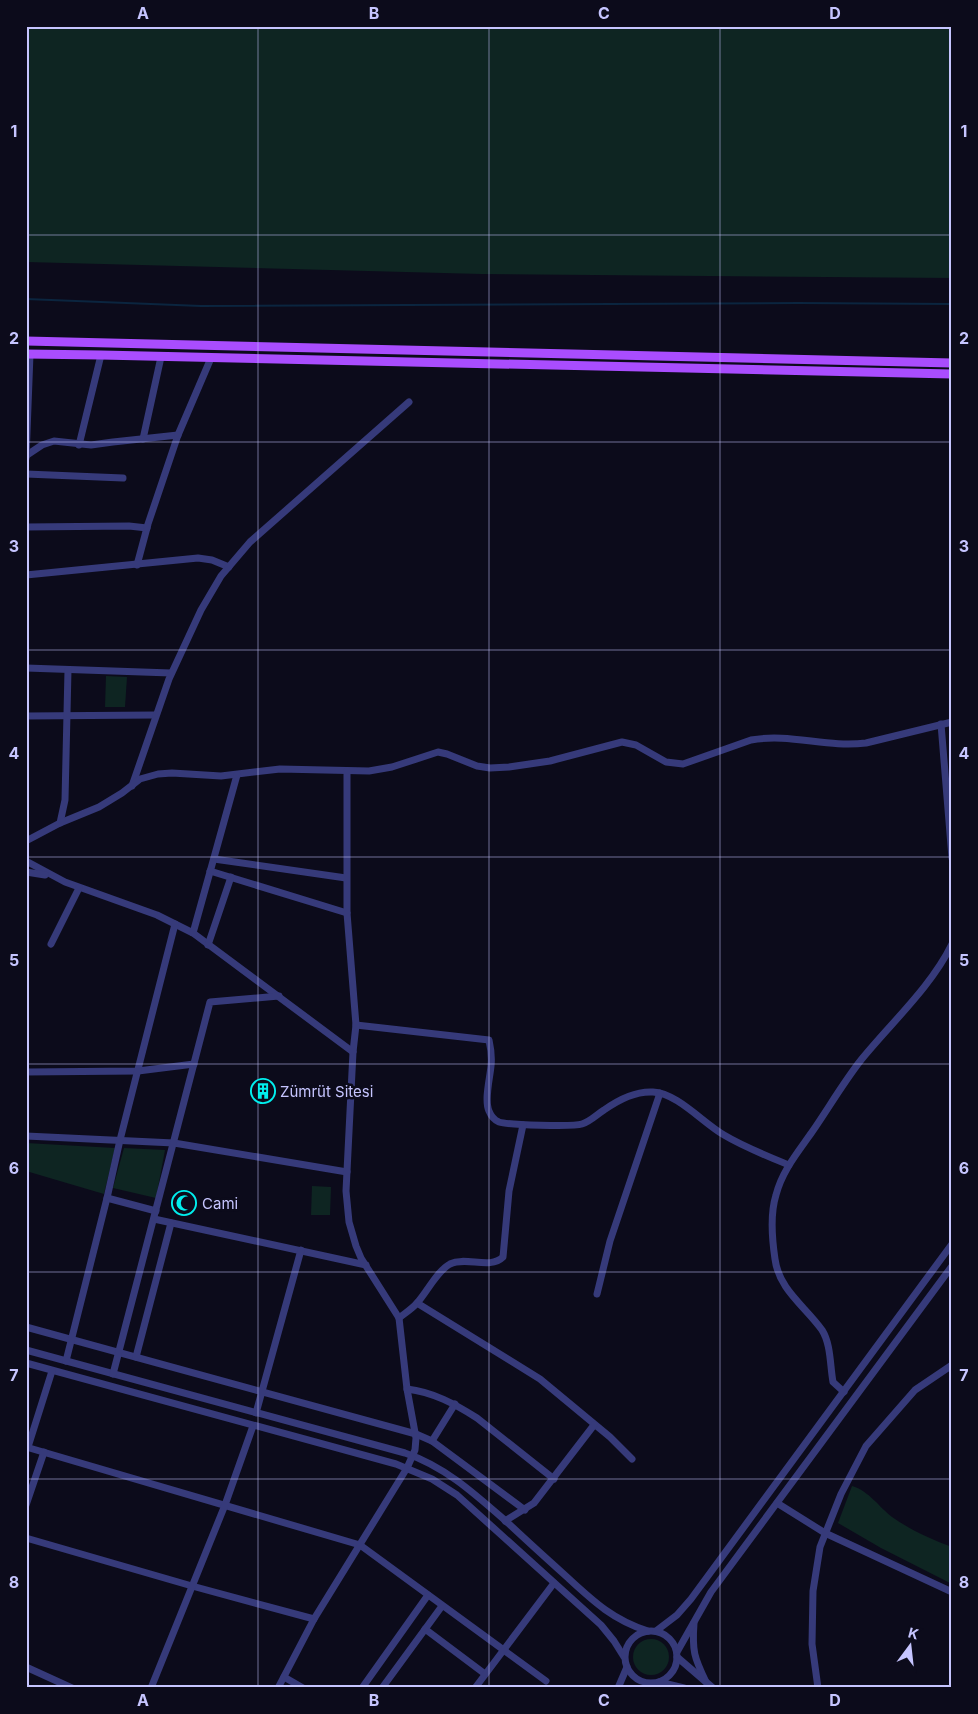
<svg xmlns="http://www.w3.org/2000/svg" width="978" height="1714" viewBox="0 0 978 1714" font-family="Inter,sans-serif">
<rect width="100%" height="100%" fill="#0c0b1b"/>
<!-- green -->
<g fill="#0e2522">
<path d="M 26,26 L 952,26 L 952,278 L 481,274 L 26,262 Z"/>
<path d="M 106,676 L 127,677 L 125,707 L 105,707 Z"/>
<path d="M 26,1143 L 115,1148 L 104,1194 L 26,1171 Z"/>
<path d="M 124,1148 L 165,1150 L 156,1198 L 113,1188 Z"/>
<path d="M 312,1186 L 331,1187 L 330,1215 L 311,1215 Z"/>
<path d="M 852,1486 C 869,1491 879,1507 892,1517 C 911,1530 930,1539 952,1547 L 952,1584 L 881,1548 L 838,1523 Z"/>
<circle cx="651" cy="1657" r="18"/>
</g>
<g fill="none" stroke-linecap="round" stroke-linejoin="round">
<!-- stream -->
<path stroke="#0b253f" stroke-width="2" d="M 26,299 L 201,306 L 798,303 L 952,304"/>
<!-- minor -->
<g stroke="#363a7a" stroke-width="7">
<path d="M 143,439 L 161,357"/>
<path d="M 79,445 L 101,355"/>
<path d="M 27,455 L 42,445 L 54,441 L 91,445 L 113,442 L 178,435"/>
<path d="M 26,458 L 30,354"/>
<path d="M 26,474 L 123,478"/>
<path d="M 26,527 L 129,526 L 147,528"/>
<path d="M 137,565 L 148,524 L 178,435 L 211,358"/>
<path d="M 26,575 L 198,558 L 212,560 L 229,567"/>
<path d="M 26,668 L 171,673"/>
<path d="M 26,716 L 155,715"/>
<path d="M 941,724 L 952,858"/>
<path d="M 132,786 L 169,679 L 201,610 L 221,576 L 250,542 L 409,402"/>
<path d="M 60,823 L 65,800 L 68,670"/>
<path d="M 26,841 L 60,823 L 99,807 L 122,793 L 140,779 L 158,774 L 172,773 L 221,776 L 280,769 L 369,771 L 392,767 L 438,752 L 447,754 L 477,766 L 490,768 L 509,767 L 550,761 L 622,742 L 636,745 L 666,762 L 683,764 L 751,740 C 791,733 826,748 866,743 L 952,722"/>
<path d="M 214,859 L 346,878"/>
<path d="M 26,861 L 65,882 L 157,915 L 193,933 L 353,1052"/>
<path d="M 210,871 L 347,913"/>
<path d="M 26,872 L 45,875"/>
<path d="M 193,933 L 237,775"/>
<path d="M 51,944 L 79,888"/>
<path d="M 208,945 L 231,877"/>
<path d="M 356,1025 L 489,1040 C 491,1049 492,1057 491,1066 C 490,1078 484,1100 489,1111 C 491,1116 494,1120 499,1122 C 508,1125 573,1127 582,1124 C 591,1121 596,1115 604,1110 C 618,1100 636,1091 653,1092 C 677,1093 703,1123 724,1135 C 744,1147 767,1156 789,1165"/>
<path d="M 26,1072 L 138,1071 L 194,1064"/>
<path d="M 26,1136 L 174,1143 L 347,1172"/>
<path d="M 107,1198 L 156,1211"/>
<path d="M 154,1219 L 366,1265"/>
<path d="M 597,1294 L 610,1241 L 660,1093"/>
<path d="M 417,1303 L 540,1379 L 610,1437 L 632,1459"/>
<path d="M 399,1318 C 405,1313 412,1309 417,1303 C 427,1292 437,1271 450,1264 C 466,1256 490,1270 503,1257 L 509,1191 L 523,1125"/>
<path d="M 26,1327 L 416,1434 L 432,1441 L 525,1510"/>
<path d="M 26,1350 L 405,1453 C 446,1467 476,1495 508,1523 C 527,1541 547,1559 567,1577 C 593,1601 613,1620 648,1631"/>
<path d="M 136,1357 L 171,1223"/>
<path d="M 66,1361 L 107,1198 L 120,1140 L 175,924"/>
<path d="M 26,1363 L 396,1464 L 432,1479 L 457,1495 L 601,1625 L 614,1641 L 624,1657"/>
<path d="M 113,1374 L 210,1002 L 279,996"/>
<path d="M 407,1389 C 433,1392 455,1404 477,1418 L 554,1479"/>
<path d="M 844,1392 L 833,1382 C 830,1366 831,1344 822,1330 C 805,1306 779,1290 775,1259 C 772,1239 770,1214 776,1195 C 782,1171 798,1152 812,1132 C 828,1109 843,1083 861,1060 C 891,1023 931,987 952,944"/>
<path d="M 256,1413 L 301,1250"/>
<path d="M 432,1441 L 455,1404"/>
<path d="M 26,1447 L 360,1545 L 546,1681"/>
<path d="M 28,1447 L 52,1371"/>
<path d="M 777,1503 L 825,1533 L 952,1592"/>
<path d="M 26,1505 L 44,1452"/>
<path d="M 505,1521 L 534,1503 L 594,1425"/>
<path d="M 26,1538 L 192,1586 L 314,1619"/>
<path d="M 694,1623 C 692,1651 694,1657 706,1682"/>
<path d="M 425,1629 L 485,1674"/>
<circle cx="651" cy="1657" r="26"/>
<path d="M 656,1631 L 677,1615 L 691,1599 L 952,1244"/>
<path d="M 677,1652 L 711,1592 L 952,1266"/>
<path d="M 677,1657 L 713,1688"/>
<path d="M 26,1667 L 72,1688"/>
<path d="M 284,1677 L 303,1688"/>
<path d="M 659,1682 L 684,1688"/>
<path d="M 151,1688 L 225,1505 L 253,1426"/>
<path d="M 278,1688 L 314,1619 L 407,1468 L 415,1450 L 416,1438 L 407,1389 L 399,1318 L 361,1258 L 356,1246 L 349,1222 L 346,1191 L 353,1052 L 356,1025 L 347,913 L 347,771"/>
<path d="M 362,1688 L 428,1595"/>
<path d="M 382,1688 L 442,1606"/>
<path d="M 475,1688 L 554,1583"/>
<path d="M 618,1688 L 627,1667"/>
<path d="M 818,1688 L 812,1644 L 813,1591 L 820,1547 L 841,1494 L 866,1446 L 915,1390 L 952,1365"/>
</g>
<!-- major -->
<g stroke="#a94dfe" stroke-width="9">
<path d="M 26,341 L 952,363"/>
<path d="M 26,354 L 101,355 L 952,374"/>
</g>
</g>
<!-- grid -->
<path fill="none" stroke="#c6c5ff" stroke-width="1" stroke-opacity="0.55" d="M 258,26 L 258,1688M 489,26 L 489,1688M 720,26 L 720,1688M 26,235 L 952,235M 26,442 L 952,442M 26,650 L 952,650M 26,857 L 952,857M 26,1064 L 952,1064M 26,1272 L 952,1272M 26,1479 L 952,1479"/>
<!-- icons -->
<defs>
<symbol id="building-ring" viewBox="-11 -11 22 22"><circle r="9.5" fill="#0c0b1b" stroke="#01efee" stroke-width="1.5"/><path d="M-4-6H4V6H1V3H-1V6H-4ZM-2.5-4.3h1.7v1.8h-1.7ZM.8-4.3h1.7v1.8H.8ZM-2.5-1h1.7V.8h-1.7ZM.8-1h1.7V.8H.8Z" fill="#01efee"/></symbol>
<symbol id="mosque-ring" viewBox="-11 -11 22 22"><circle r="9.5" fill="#0c0b1b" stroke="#01efee" stroke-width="1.5"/><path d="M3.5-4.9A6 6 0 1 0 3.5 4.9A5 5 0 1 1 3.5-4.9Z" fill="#01efee"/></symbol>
</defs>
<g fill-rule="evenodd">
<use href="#building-ring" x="249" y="1077" width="28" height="28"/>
<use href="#mosque-ring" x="170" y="1189" width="28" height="28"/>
</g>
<g text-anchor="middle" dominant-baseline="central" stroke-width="5" stroke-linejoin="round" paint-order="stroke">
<!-- poi labels -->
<g font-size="15" fill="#c6c5ff" stroke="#0c0b1b" text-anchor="start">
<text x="280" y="1091">Zümrüt Sitesi</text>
<text x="202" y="1203">Cami</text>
</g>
</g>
<!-- border -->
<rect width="978" height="1714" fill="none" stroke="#0c0b1b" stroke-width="55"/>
<!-- north arrow -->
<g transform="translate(910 1646) rotate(15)" stroke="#0c0b1b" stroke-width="4" paint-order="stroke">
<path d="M0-4L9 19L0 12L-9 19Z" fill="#c6c5ff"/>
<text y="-8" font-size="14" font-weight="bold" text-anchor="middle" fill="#c6c5ff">K</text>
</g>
<rect x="28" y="28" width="922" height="1658" fill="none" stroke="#c6c5ff" stroke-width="2"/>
<g font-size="16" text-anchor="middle" font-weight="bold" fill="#c6c5ff">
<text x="143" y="19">A</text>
<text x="374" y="19">B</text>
<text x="604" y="19">C</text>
<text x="835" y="19">D</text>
<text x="14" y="137">1</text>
<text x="964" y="137">1</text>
<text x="14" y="344">2</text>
<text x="964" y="344">2</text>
<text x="14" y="552">3</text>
<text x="964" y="552">3</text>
<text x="14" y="759">4</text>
<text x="964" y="759">4</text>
<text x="14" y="966">5</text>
<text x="964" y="966">5</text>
<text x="14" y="1174">6</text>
<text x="964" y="1174">6</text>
<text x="14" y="1381">7</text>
<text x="964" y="1381">7</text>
<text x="14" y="1588">8</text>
<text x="964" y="1588">8</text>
<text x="143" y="1706">A</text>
<text x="374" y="1706">B</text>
<text x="604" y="1706">C</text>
<text x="835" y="1706">D</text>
</g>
</svg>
